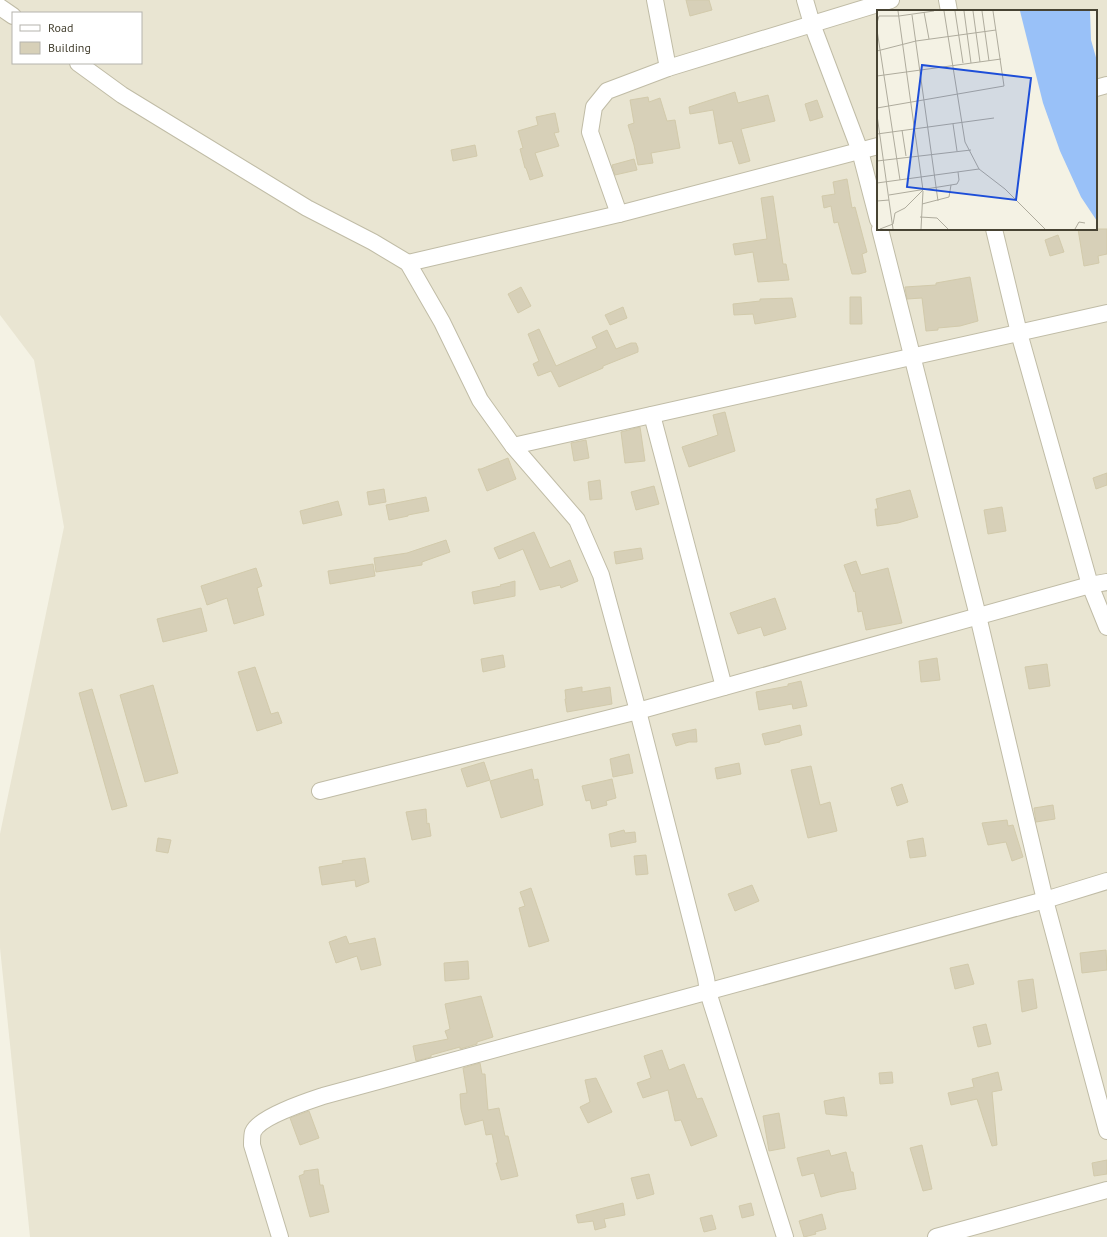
<svg xmlns="http://www.w3.org/2000/svg" width="1107" height="1237" viewBox="0 0 1107 1237" font-family="'PT Sans',sans-serif">
<rect width="100%" height="100%" fill="#f4f2e4"/>
<!-- residential -->
<path fill="#e9e5d2" fill-rule="evenodd" d="M 0,0 L 1107,0 L 1107,1237 L 30,1237 L 0,948 L 0,834 L 64,527 L 34,360 L 0,315 ZM 878,11 L 1096,11 L 1096,229 L 878,229 ZM 13,13 L 141,13 L 141,63 L 13,63 Z"/>
<!-- building -->
<g fill="#d7d0b8" stroke="#d2caab">
<path d="M 686,0 L 709,0 L 712,10 L 690,16 Z"/>
<path d="M 735,92 L 738,103 L 768,95 L 775,121 L 741,129 L 750,161 L 739,164 L 732,141 L 719,144 L 713,110 L 690,114 L 689,107 Z"/>
<path d="M 648,97 L 649,102 L 660,98 L 667,121 L 675,120 L 680,148 L 651,153 L 653,163 L 638,165 L 634,145 L 628,125 L 634,123 L 630,100 Z"/>
<path d="M 817,100 L 823,117 L 810,121 L 805,104 Z"/>
<path d="M 555,113 L 559,132 L 554,133 L 559,146 L 535,153 L 543,176 L 530,180 L 526,168 L 525,168 L 520,149 L 523,148 L 518,131 L 538,125 L 536,117 Z"/>
<path d="M 475,145 L 477,156 L 453,161 L 451,150 Z"/>
<path d="M 634,159 L 637,170 L 615,175 L 612,165 Z"/>
<path d="M 847,179 L 852,208 L 855,207 L 867,252 L 862,254 L 866,272 L 859,274 L 852,274 L 838,222 L 834,223 L 831,206 L 824,208 L 822,196 L 835,194 L 833,182 Z"/>
<path d="M 773,196 L 783,264 L 786,264 L 789,280 L 758,282 L 753,252 L 735,255 L 733,244 L 767,239 L 761,198 Z"/>
<path d="M 1078,229 L 1107,229 L 1107,254 L 1098,256 L 1099,263 L 1084,266 Z"/>
<path d="M 1058,235 L 1064,252 L 1050,256 L 1045,240 Z"/>
<path d="M 970,277 L 978,321 L 960,326 L 938,328 L 938,330 L 926,331 L 922,298 L 907,299 L 905,287 L 936,285 L 936,283 Z"/>
<path d="M 521,287 L 531,306 L 518,313 L 508,294 Z"/>
<path d="M 850,297 L 861,297 L 862,324 L 850,324 Z"/>
<path d="M 792,298 L 796,317 L 755,324 L 753,314 L 734,315 L 733,304 L 760,301 L 760,299 Z"/>
<path d="M 623,307 L 627,318 L 610,325 L 605,315 Z"/>
<path d="M 539,329 L 556,366 L 597,348 L 592,337 L 607,330 L 616,349 L 631,343 L 636,343 L 638,348 L 638,352 L 603,366 L 603,368 L 559,387 L 551,371 L 538,376 L 533,364 L 539,361 L 528,334 Z"/>
<path d="M 725,412 L 735,451 L 689,467 L 682,447 L 718,435 L 713,415 Z"/>
<path d="M 640,427 L 645,461 L 625,463 L 621,432 Z"/>
<path d="M 586,440 L 589,458 L 574,461 L 571,443 Z"/>
<path d="M 508,458 L 516,479 L 487,491 L 478,469 L 481,469 Z"/>
<path d="M 1107,473 L 1107,485 L 1096,489 L 1093,478 Z"/>
<path d="M 600,480 L 602,499 L 590,500 L 588,482 Z"/>
<path d="M 654,486 L 659,504 L 636,510 L 631,492 Z"/>
<path d="M 384,489 L 386,502 L 369,505 L 367,492 Z"/>
<path d="M 910,490 L 918,517 L 898,523 L 877,526 L 875,509 L 878,509 L 876,499 Z"/>
<path d="M 426,497 L 429,511 L 408,515 L 408,516 L 389,520 L 386,505 Z"/>
<path d="M 338,501 L 342,515 L 303,524 L 300,511 Z"/>
<path d="M 1002,507 L 1006,531 L 988,534 L 984,510 Z"/>
<path d="M 534,532 L 550,568 L 570,560 L 578,581 L 561,588 L 560,585 L 540,590 L 523,549 L 499,559 L 494,548 Z"/>
<path d="M 446,540 L 450,552 L 422,562 L 422,565 L 376,572 L 374,558 L 407,553 Z"/>
<path d="M 641,548 L 643,559 L 616,564 L 614,552 Z"/>
<path d="M 856,561 L 861,575 L 888,568 L 902,623 L 866,630 L 862,611 L 858,612 L 855,591 L 854,592 L 844,565 Z"/>
<path d="M 373,564 L 375,576 L 330,584 L 328,571 Z"/>
<path d="M 256,568 L 262,586 L 257,588 L 264,615 L 234,624 L 227,598 L 207,605 L 201,586 Z"/>
<path d="M 515,581 L 515,596 L 474,604 L 472,592 L 501,586 L 500,585 Z"/>
<path d="M 775,598 L 786,629 L 764,636 L 761,627 L 738,634 L 730,613 Z"/>
<path d="M 201,608 L 207,631 L 163,642 L 157,619 Z"/>
<path d="M 503,655 L 505,667 L 483,672 L 481,659 Z"/>
<path d="M 937,658 L 940,680 L 921,682 L 919,661 Z"/>
<path d="M 1047,664 L 1050,686 L 1029,689 L 1025,667 Z"/>
<path d="M 255,667 L 271,714 L 278,712 L 282,723 L 257,731 L 238,672 Z"/>
<path d="M 801,681 L 807,706 L 793,709 L 792,704 L 759,710 L 756,692 L 788,686 L 788,684 Z"/>
<path d="M 153,685 L 178,773 L 145,782 L 120,695 Z"/>
<path d="M 582,687 L 582,692 L 610,687 L 612,704 L 567,712 L 565,699 L 566,699 L 565,690 Z"/>
<path d="M 92,689 L 127,806 L 112,810 L 79,693 Z"/>
<path d="M 800,725 L 802,735 L 780,741 L 780,742 L 765,745 L 762,734 Z"/>
<path d="M 696,729 L 697,742 L 689,742 L 676,746 L 672,734 Z"/>
<path d="M 629,754 L 633,773 L 613,777 L 610,759 Z"/>
<path d="M 484,762 L 490,780 L 467,787 L 461,769 Z"/>
<path d="M 739,763 L 741,774 L 717,779 L 715,768 Z"/>
<path d="M 811,766 L 820,805 L 830,802 L 837,831 L 808,838 L 791,770 Z"/>
<path d="M 532,769 L 534,780 L 538,779 L 543,805 L 501,818 L 490,781 Z"/>
<path d="M 612,779 L 616,798 L 606,801 L 607,805 L 592,809 L 590,800 L 586,801 L 582,786 Z"/>
<path d="M 902,784 L 908,802 L 897,806 L 891,788 Z"/>
<path d="M 1053,805 L 1055,819 L 1036,822 L 1034,808 Z"/>
<path d="M 426,809 L 427,824 L 429,823 L 431,836 L 412,840 L 406,812 Z"/>
<path d="M 1007,820 L 1008,826 L 1013,825 L 1023,857 L 1012,861 L 1006,842 L 988,845 L 982,823 Z"/>
<path d="M 624,830 L 625,833 L 635,832 L 636,842 L 611,847 L 609,834 Z"/>
<path d="M 158,838 L 171,840 L 168,853 L 156,851 Z"/>
<path d="M 923,838 L 926,856 L 910,858 L 907,841 Z"/>
<path d="M 646,855 L 648,874 L 636,875 L 634,856 Z"/>
<path d="M 365,858 L 369,882 L 356,887 L 355,880 L 322,885 L 319,867 L 343,863 L 342,861 Z"/>
<path d="M 752,885 L 759,901 L 735,911 L 728,894 Z"/>
<path d="M 531,888 L 549,941 L 529,947 L 519,908 L 525,906 L 520,892 Z"/>
<path d="M 346,936 L 349,944 L 375,938 L 381,965 L 361,970 L 357,956 L 336,963 L 329,942 Z"/>
<path d="M 1106,950 L 1107,970 L 1082,973 L 1080,953 Z"/>
<path d="M 468,961 L 469,979 L 445,981 L 444,963 Z"/>
<path d="M 968,964 L 974,984 L 955,989 L 950,968 Z"/>
<path d="M 1033,979 L 1037,1008 L 1022,1012 L 1018,981 Z"/>
<path d="M 481,996 L 493,1037 L 477,1042 L 477,1044 L 460,1049 L 460,1047 L 431,1055 L 431,1057 L 416,1061 L 413,1046 L 448,1039 L 445,1031 L 450,1029 L 445,1004 Z"/>
<path d="M 986,1024 L 991,1044 L 978,1047 L 973,1027 Z"/>
<path d="M 662,1050 L 669,1070 L 684,1064 L 697,1099 L 702,1098 L 717,1136 L 691,1146 L 681,1120 L 675,1121 L 668,1090 L 643,1098 L 637,1083 L 651,1078 L 644,1056 Z"/>
<path d="M 480,1063 L 482,1074 L 485,1074 L 488,1110 L 499,1108 L 505,1136 L 508,1136 L 518,1176 L 501,1180 L 496,1163 L 498,1163 L 492,1134 L 486,1135 L 483,1120 L 465,1125 L 461,1109 L 460,1094 L 467,1093 L 463,1068 Z"/>
<path d="M 892,1072 L 893,1083 L 880,1084 L 879,1073 Z"/>
<path d="M 998,1072 L 1002,1090 L 992,1092 L 997,1145 L 992,1146 L 977,1099 L 951,1105 L 948,1093 L 974,1087 L 972,1079 Z"/>
<path d="M 596,1078 L 612,1112 L 588,1123 L 580,1107 L 590,1102 L 585,1080 Z"/>
<path d="M 844,1097 L 847,1116 L 826,1114 L 824,1101 Z"/>
<path d="M 309,1111 L 319,1138 L 300,1145 L 290,1118 Z"/>
<path d="M 779,1113 L 785,1148 L 769,1151 L 763,1116 Z"/>
<path d="M 922,1145 L 932,1189 L 923,1191 L 910,1148 Z"/>
<path d="M 829,1150 L 831,1156 L 846,1152 L 851,1172 L 853,1172 L 856,1189 L 839,1192 L 821,1197 L 814,1173 L 802,1176 L 797,1158 Z"/>
<path d="M 1107,1160 L 1107,1174 L 1094,1176 L 1092,1163 Z"/>
<path d="M 318,1169 L 320,1185 L 323,1185 L 329,1212 L 310,1217 L 299,1176 L 304,1174 L 304,1171 Z"/>
<path d="M 649,1174 L 654,1194 L 637,1199 L 631,1178 Z"/>
<path d="M 623,1203 L 625,1215 L 604,1219 L 606,1227 L 595,1230 L 593,1221 L 578,1223 L 576,1215 Z"/>
<path d="M 751,1203 L 754,1215 L 742,1218 L 739,1206 Z"/>
<path d="M 822,1214 L 826,1229 L 815,1232 L 816,1234 L 804,1237 L 799,1221 Z"/>
<path d="M 712,1215 L 716,1229 L 704,1232 L 700,1218 Z"/>
</g>
<g fill="none" stroke-linecap="round" stroke-linejoin="round">
<defs>
<g id="street">
<path d="M 655,0 L 668,68"/>
<path d="M 805,0 L 812,24 L 860,151 L 878,220"/>
<path d="M 947,0 L 949,11"/>
<path d="M 0,7 L 13,16"/>
<path d="M 78,63 L 122,95 L 307,208 L 373,242 L 408,263 L 442,322 L 480,400 L 513,446 L 577,520 L 601,575 L 638,711 L 706,978 L 708,992 L 785,1237"/>
<path d="M 1096,88 L 1107,85"/>
<path d="M 619,214 L 590,132 L 594,107 L 607,91 L 668,68 L 891,0"/>
<path d="M 880,229 L 978,616 L 1045,900 L 1107,1131"/>
<path d="M 994,229 L 1019,333 L 1090,585 L 1107,627"/>
<path d="M 408,263 L 619,214 L 878,146"/>
<path d="M 652,415 L 724,687"/>
<path d="M 513,446 L 1107,313"/>
<path d="M 320,791 L 638,711 L 1090,585 L 1107,582"/>
<path d="M 280,1237 L 252,1145 C 252,1141 252,1135 253,1132 C 259,1117 308,1101 323,1096 L 1045,900 L 1107,881"/>
<path d="M 936,1237 L 1107,1190"/>
</g>
</defs>
<!-- street casing -->
<use href="#street" stroke="#c0bca6" stroke-width="18"/>
<!-- street -->
<use href="#street" stroke="#fff" stroke-width="16"/>
</g>
<!-- overview -->
<g transform="translate(877 10)">
<rect width="220" height="220" fill="#f4f2e4"/>
<path d="M 143,1 L 213,1 L 214,30 L 220,51 L 220,211 L 204,187 L 183,141 L 166,93 Z" fill="#99c1f8"/>
<path fill="none" stroke="#afac9d" stroke-width="1" d="M 67,1 L 88,132 L 102,159 L 128,179 L 168,219M 78,1 L 86,53M 87,1 L 94,53M 96,1 L 103,52M 105,1 L 112,51M 47,2 L 52,29M 35,5 L 61,191M 0,13 L 2,6 L 22,6 L 57,1M 0,20 L 23,170M 0,41 L 39,31 L 119,20M 0,66 L 124,49M 0,98 L 127,76 L 116,1M 0,105 L 16,219M 76,114 L 80,141M 25,120 L 29,146M 0,124 L 117,108M 0,151 L 94,140M 0,173 L 102,159M 12,185 L 80,174 L 82,170 L 81,162M 0,191 L 12,190M 45,194 L 72,187 L 74,175M 43,207 L 60,208 L 71,219M 3,219 L 16,214 L 18,203 L 28,198 L 46,180 L 21,1M 44,219 L 46,181M 198,219 L 202,212 L 208,213"/>
<path fill="#1d4ed8" fill-opacity="0.15" stroke="#1d4ed8" stroke-width="2" d="M 45,55 L 154,68 L 139,190 L 30,177 Z"/>
<rect width="220" height="220" fill="none" stroke="#474333" stroke-width="2"/>
</g>
<!-- legend -->
<rect x="12" y="12" width="130" height="52" fill="#ffffff" stroke="#b5b4ad"/>
<rect x="20" y="25" width="20" height="6" fill="#ffffff" stroke="#b5b4ad"/>
<text x="48" y="32" font-size="12" fill="#474333">Road</text>
<rect x="20" y="42" width="20" height="12" fill="#d7d0b8" stroke="#b5b4ad"/>
<text x="48" y="52" font-size="12" fill="#474333">Building</text>
</svg>
